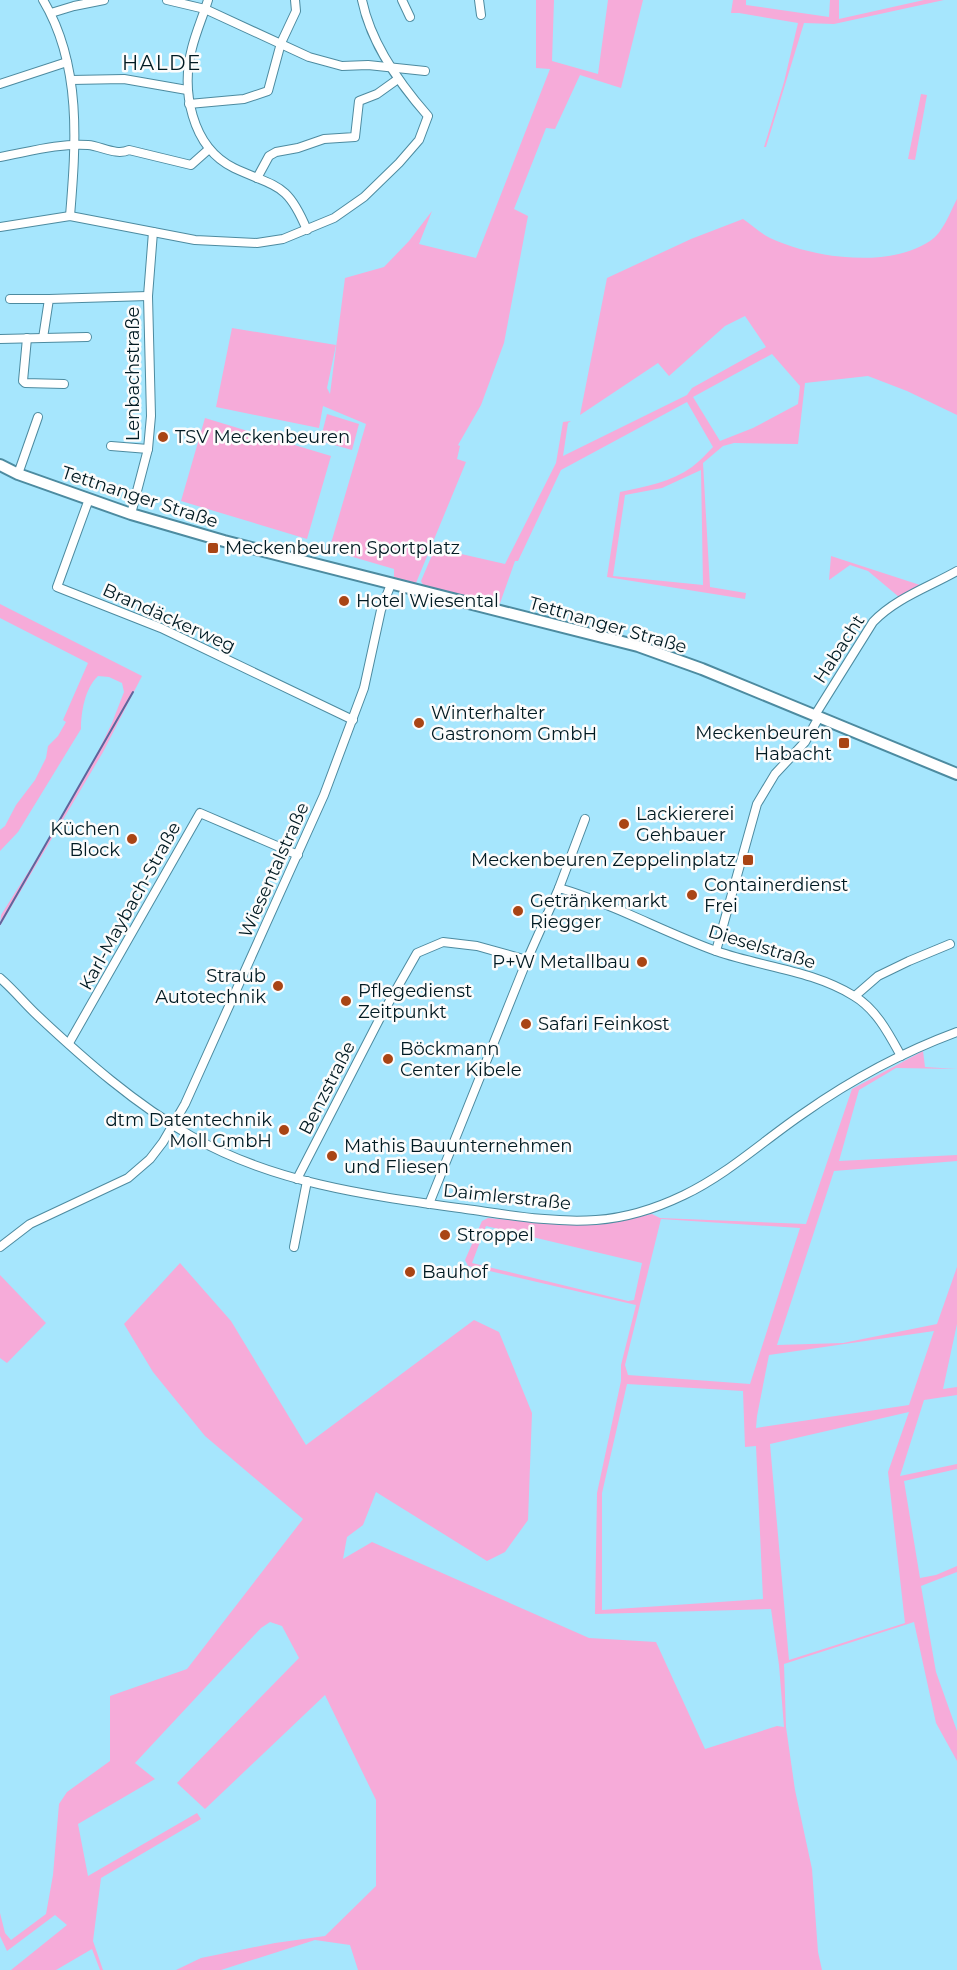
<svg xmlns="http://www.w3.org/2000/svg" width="957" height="1970" viewBox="0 0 957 1970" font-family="Montserrat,sans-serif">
<rect width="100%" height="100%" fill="#a6e6fd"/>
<!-- green -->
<g fill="#f6abd9" fill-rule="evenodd">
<path d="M 536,0 L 554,0 L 552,61 L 598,74 L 608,0 L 643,0 L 621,88 L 580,75 L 555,129 L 546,128 L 514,209 L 528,216 L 504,343 L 481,405 L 458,445 L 460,446 L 457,459 L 466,462 L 416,583 L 394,577 L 394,569 L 329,550 L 366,424 L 323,406 L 319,428 L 216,407 L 232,328 L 336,345 L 327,388 L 330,394 L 345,278 L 384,267 L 409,241 L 432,211 L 419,244 L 476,258 L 550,69 L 536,68 Z"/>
<path d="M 733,0 L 746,0 L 746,5 L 829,17 L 830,0 L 839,0 L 839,19 L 924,0 L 944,0 L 834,24 L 804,23 L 766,147 L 764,147 L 784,82 L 798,23 L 739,13 L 731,13 Z"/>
<path d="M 921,94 L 927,95 L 915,160 L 908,159 Z"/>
<path d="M 957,199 L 957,415 L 907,391 L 868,376 L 805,383 L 798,444 L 734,443 L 723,446 L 703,463 L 710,587 L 746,593 L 745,599 L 607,577 L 620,492 C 645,487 671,482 692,467 C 700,461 706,454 713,447 L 687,402 L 561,470 L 518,561 L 515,561 L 499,606 L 423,585 L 421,581 L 435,548 L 505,564 L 556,463 L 563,422 L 571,421 L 568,423 L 563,456 L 687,395 L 692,388 L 766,347 L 745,316 L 725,326 L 669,376 L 658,363 L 580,415 L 607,278 L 691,239 L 743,219 C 752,225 760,233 770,238 C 813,258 888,269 930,241 C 943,233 950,212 957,199 ZM 772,354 L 800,386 L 798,404 L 753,428 L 720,441 L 693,397 ZM 701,470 L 703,585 L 613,576 L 625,495 L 662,488 Z"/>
<path d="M 327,414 L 359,424 L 352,450 L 320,441 Z"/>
<path d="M 205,418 L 331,456 L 307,539 L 181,501 Z"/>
<path d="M 831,556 L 920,585 L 899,597 L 868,571 L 850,565 L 829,580 Z"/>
<path d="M 0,604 L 142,676 L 103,752 L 0,926 L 1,915 L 49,839 L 88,772 L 112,723 L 124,692 L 122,683 L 109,677 L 98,676 C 85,688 81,712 81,729 L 18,832 L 0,851 L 0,830 L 5,826 L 16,805 L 35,780 L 46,758 L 48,746 L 58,736 L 66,722 L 63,720 L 88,663 L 0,618 Z"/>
<path d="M 923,1051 L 925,1067 L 957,1069 L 896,1068 L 859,1090 L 839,1161 L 957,1155 L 957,1161 L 834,1171 L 777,1345 L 843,1343 L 937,1324 L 957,1267 L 957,1324 L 943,1389 L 957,1387 L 957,1395 L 924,1400 L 900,1476 L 957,1464 L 957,1469 L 904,1481 L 920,1578 L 936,1575 L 957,1566 L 957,1572 L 921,1586 L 936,1672 L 957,1731 L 957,1761 L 936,1723 L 914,1622 L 784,1664 L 786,1727 L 795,1790 L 812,1869 L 818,1952 L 822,1970 L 358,1970 L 350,1945 L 315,1940 L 221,1970 L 176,1970 L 201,1958 L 275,1943 L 325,1936 L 376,1886 L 376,1800 L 325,1695 L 205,1809 L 177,1783 L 299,1658 L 282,1626 L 270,1622 L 261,1628 L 135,1763 L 155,1779 L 78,1824 L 88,1876 L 197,1813 L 201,1819 L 101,1878 L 93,1941 L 103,1970 L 100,1970 L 92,1949 L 56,1970 L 11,1970 L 67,1925 L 55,1915 L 7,1951 L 0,1936 L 0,1913 L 5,1933 L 11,1940 L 46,1914 L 53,1875 L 59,1804 L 67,1792 L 110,1761 L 110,1696 L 187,1669 L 303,1519 L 205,1436 L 153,1372 L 124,1324 L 180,1263 L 231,1321 L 306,1445 L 474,1320 L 499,1332 L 532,1413 L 528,1520 L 505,1552 L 487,1561 L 376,1492 L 363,1525 L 347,1537 L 343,1559 L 372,1542 L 589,1638 L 656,1642 L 705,1749 L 777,1726 L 784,1727 L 779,1665 L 771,1609 L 595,1614 L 597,1493 L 621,1381 L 621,1365 L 636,1305 L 468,1266 L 465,1260 L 482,1221 L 488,1218 L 566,1225 L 596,1225 L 652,1214 L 660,1218 L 806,1224 L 852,1089 ZM 661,1219 L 800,1228 L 750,1384 L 628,1375 L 625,1365 ZM 486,1226 L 642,1263 L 634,1300 L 628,1301 L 472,1263 ZM 934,1331 L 909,1405 L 756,1428 L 757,1416 L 769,1355 ZM 627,1384 L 743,1391 L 745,1447 L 756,1446 L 763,1599 L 602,1610 L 602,1493 ZM 909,1412 L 888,1472 L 905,1623 L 789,1660 L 770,1444 Z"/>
<path d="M 0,1275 L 46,1323 L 7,1363 L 0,1358 Z"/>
</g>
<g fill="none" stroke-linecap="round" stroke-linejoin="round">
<!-- stream -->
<path stroke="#5e669c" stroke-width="2" d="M 0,924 L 133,692"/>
<defs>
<g id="minor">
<path d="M 43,0 C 82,65 76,144 70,216"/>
<path d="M 167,0 L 205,9 L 309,57 L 342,66 L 368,65 L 425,71"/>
<path d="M 208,0 C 203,16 196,32 192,48 C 181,90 191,147 234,168 C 277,188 287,182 307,230"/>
<path d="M 402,0 L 410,17"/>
<path d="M 479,0 L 481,15"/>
<path d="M 51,13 L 74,6 L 104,0"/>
<path d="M 71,80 L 124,79 L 187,90"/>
<path d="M 0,84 L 67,62"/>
<path d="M 189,104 L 244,99 L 268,91 L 281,43 L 296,11 L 295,0"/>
<path d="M 0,157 C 28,152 59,143 88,145 C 101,146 116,156 129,150 L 191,165 L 209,149"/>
<path d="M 257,178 L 269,156 L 276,152 L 298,148 L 324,139 L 355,137 L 359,101 L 377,94 L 398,79"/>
<path d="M 0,227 L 70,216 L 195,240 L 257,243 L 283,239 L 334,218 L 364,197 L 399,163 L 419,140 L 428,116 C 399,83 371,44 362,0"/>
<path d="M 10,299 L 49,299"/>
<path d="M 27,338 L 23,381 L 25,383 L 64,384"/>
<path d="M 43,338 L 49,299 L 148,296"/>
<path d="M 0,339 L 87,337"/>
<path d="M 111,446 L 148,449"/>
<path d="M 18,474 L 38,417"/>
<path d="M 89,499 L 57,587 L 161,628 L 353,720"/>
<path d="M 131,514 L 148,449 L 151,416 L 148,296 L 153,232"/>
<path d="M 815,715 L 873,622 C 896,598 929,587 957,571"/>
<path d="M 559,888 L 585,819"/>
<path d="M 716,951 L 757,804 L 775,774 L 805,742 L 819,717"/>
<path d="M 0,978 C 14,990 25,1004 38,1016 C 85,1060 135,1104 191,1136 C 275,1184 372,1196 466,1209 C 509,1215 553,1223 596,1220 C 626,1218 657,1208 684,1195 C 728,1174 764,1140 804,1113 C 851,1080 903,1052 957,1032"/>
<path d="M 855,996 L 878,976 L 909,961 L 950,944"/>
<path d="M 69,1043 L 200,813 L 298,855"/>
<path d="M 297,1179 L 380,1018 L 417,953 L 443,942 L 477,946 L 527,960"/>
<path d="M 429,1204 L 527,960 L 559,888 C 614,904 663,932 716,951 C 761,967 812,970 854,996 C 876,1009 889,1034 901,1056"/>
<path d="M 0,1247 L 30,1224 L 128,1178 L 150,1159 L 163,1142 L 185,1104 L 324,795 L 364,688 L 381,610 L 391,584"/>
<path d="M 294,1247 L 307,1181"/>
</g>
<path id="secondary" d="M 0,465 L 18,474 L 131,514 L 224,541 L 638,646 L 702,669 L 957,774"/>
</defs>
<!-- minor casing -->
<use href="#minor" stroke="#4d8ba0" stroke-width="10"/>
<!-- secondary casing -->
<use href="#secondary" stroke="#4d8ba0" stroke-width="14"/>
<!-- minor -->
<use href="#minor" stroke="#fff" stroke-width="8"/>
<!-- secondary -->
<use href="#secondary" stroke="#fff" stroke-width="10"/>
</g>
<!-- markers -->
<g fill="#a94515" stroke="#fcfcfc" stroke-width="2">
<circle cx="163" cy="437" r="6"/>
<rect x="207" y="542" width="12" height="12" rx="3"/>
<circle cx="344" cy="601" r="6"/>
<circle cx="419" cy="723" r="6"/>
<rect x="838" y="737" width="12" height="12" rx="3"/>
<circle cx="624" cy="824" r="6"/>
<circle cx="132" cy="839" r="6"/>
<rect x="742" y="854" width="12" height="12" rx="3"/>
<circle cx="692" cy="895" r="6"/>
<circle cx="518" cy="911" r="6"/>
<circle cx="642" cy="962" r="6"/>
<circle cx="278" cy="986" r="6"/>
<circle cx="346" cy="1001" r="6"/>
<circle cx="526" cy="1024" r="6"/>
<circle cx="388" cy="1059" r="6"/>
<circle cx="284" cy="1130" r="6"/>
<circle cx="332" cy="1156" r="6"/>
<circle cx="445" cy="1235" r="6"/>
<circle cx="410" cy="1272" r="6"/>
</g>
<g text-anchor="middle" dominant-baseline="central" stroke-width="5" stroke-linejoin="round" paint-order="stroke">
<!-- street labels -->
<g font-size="18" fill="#011a22" stroke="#fcfcfc">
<text transform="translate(133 374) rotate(-90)">Lenbachstraße</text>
<text transform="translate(140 497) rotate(18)">Tettnanger Straße</text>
<text transform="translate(169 618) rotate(24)">Brandäckerweg</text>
<text transform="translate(608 625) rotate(16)">Tettnanger Straße</text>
<text transform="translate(839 649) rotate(-57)">Habacht</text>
<text transform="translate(274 870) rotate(-66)">Wiesentalstraße</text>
<text transform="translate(130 906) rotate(-61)">Karl-Maybach-Straße</text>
<text transform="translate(762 947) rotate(17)">Dieselstraße</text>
<text transform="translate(327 1088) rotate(-63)">Benzstraße</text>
<text transform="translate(507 1197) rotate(6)">Daimlerstraße</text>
</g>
<!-- poi labels -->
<g font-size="18" fill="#011a22" stroke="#fcfcfc" text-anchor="start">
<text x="175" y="437">TSV Meckenbeuren</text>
<text x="225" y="548">Meckenbeuren Sportplatz</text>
<text x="356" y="601">Hotel Wiesental</text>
<text x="431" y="713">Winterhalter<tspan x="431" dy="21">Gastronom GmbH</tspan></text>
<text x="832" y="733" text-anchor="end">Meckenbeuren<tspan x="832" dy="21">Habacht</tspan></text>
<text x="636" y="814">Lackiererei<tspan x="636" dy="21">Gehbauer</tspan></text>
<text x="120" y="829" text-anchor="end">Küchen<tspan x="120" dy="21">Block</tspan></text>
<text x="736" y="860" text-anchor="end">Meckenbeuren Zeppelinplatz</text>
<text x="704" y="885">Containerdienst<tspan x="704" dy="21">Frei</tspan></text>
<text x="530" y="901">Getränkemarkt<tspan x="530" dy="21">Riegger</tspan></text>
<text x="630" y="962" text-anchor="end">P+W Metallbau</text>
<text x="266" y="976" text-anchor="end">Straub<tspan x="266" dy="21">Autotechnik</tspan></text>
<text x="358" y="991">Pflegedienst<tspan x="358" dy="21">Zeitpunkt</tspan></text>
<text x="538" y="1024">Safari Feinkost</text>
<text x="400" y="1049">Böckmann<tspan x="400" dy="21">Center Kibele</tspan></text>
<text x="272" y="1120" text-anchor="end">dtm Datentechnik<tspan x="272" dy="21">Moll GmbH</tspan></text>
<text x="344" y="1146">Mathis Bauunternehmen<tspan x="344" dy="21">und Fliesen</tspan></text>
<text x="457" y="1235">Stroppel</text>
<text x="422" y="1272">Bauhof</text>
</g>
<!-- neighbourhood labels -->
<g font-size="20" letter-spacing="1.5" fill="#011a22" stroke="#fcfcfc">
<text x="162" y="63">HALDE</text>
</g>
</g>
</svg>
